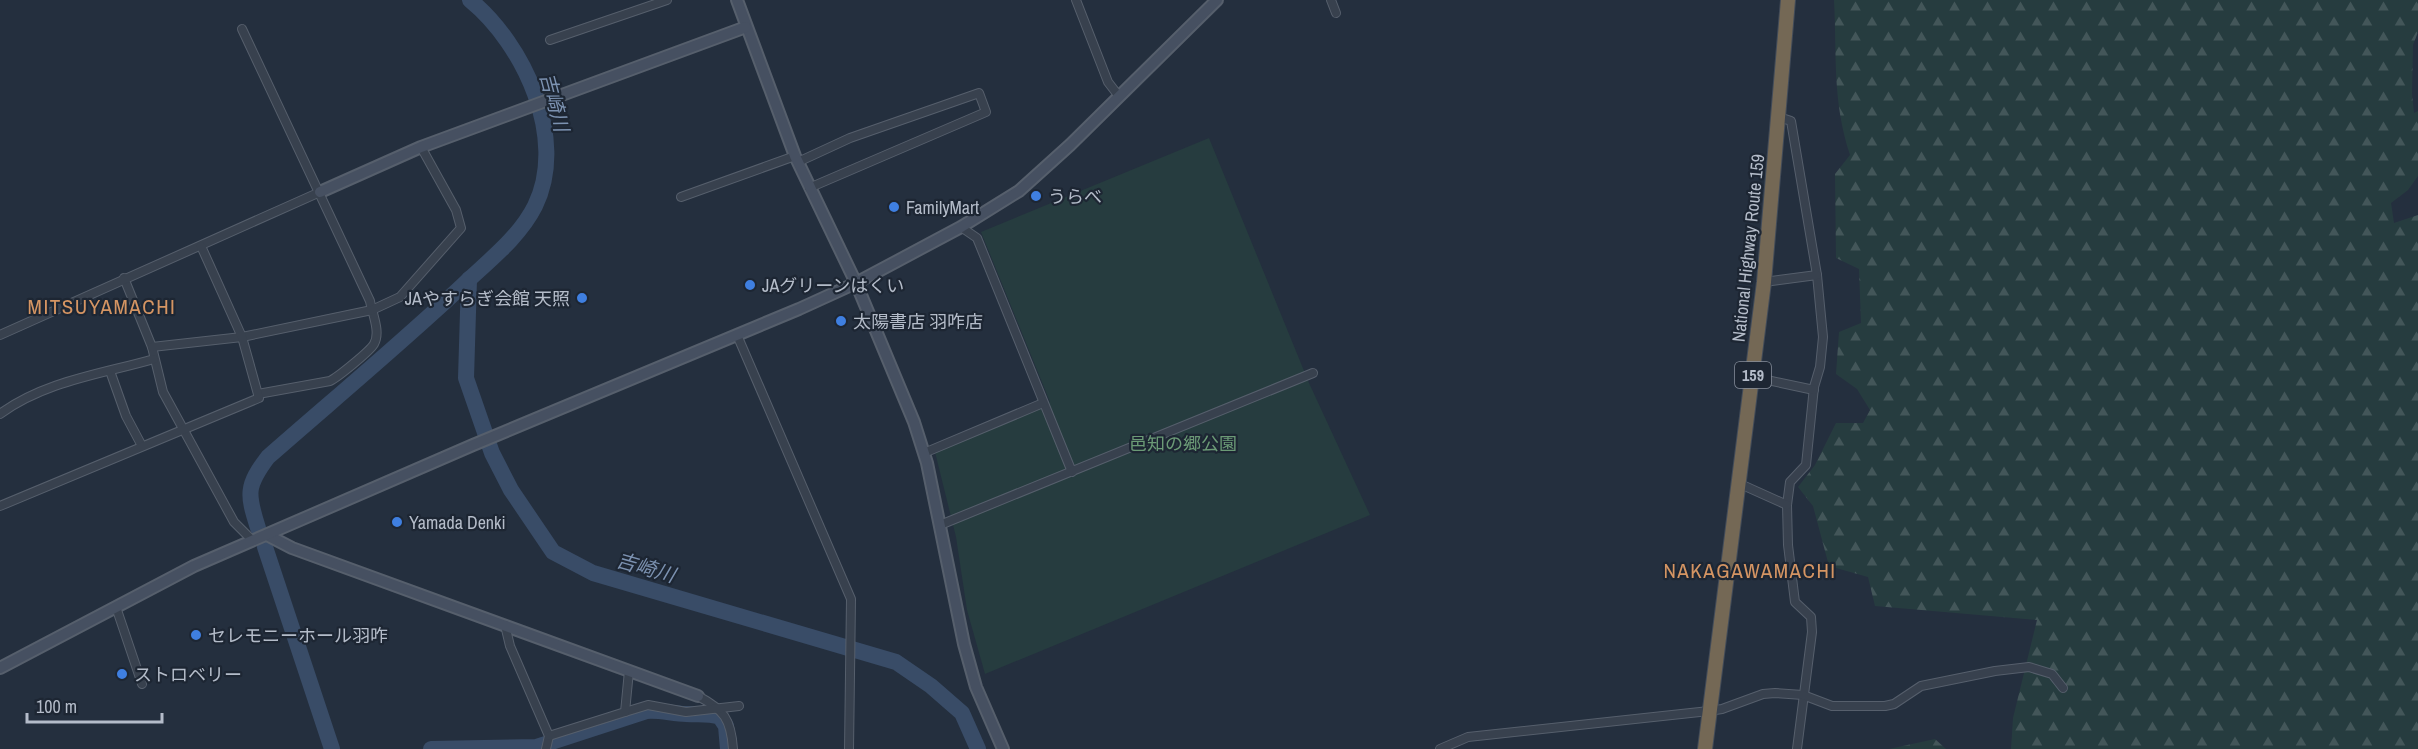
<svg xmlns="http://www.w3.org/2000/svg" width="2418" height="749" viewBox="0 0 2418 749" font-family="'Archivo Narrow','Noto Sans JP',sans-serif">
<defs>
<pattern id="forest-firs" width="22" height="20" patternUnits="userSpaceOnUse" patternTransform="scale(1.5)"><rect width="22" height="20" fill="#263c3f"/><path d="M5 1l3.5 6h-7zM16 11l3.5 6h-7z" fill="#435659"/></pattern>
</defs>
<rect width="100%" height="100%" fill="#242f3e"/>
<!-- green -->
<path fill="#263c3f" d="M 1209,138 L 1309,383 L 1370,515 L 985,674 L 967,610 L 956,537 L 935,452 L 1050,402 L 981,232 Z"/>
<!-- forest -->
<g fill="url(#forest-firs)">
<path d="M 1834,0 L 2418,0 L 2418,32 L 2413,45 L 2412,94 L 2414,113 L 2418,111 L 2418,176 L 2408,190 L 2391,203 L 2394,223 L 2418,215 L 2418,749 L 2011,749 L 2013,718 L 2037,620 L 1875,606 L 1868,577 L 1829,566 L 1813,506 L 1798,487 L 1815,465 L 1836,423 L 1863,423 L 1870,410 L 1857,389 L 1836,374 L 1839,332 L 1861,323 L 1859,269 L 1836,258 L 1835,174 L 1850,155 C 1832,100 1837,56 1834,0 Z"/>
<path d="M 1935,739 L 1946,749 L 1889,749 Z"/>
</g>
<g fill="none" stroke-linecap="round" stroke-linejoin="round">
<!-- river -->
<g stroke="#394c67" stroke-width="16">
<path d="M 469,279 L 466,378 L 492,453 L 511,490 L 553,552 L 593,573 L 896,662 L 931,686 L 962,713 L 978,749"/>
<path d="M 258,528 C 247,494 246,486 268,457 C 333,400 399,345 462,286 C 487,262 519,238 535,206 C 568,139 524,44 470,0"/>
<path d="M 265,547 L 332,749"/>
<path d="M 431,749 L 536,747 L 647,711 C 661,710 673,714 686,714 C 699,715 708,713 720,717 L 726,726 L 728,749"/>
</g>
<defs>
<g id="street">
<path d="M 1076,0 L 1108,82 L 1118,95"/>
<path d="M 1331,0 L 1336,13"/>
<path d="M 242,29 L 370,301 C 372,313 381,332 374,344 C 370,351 338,377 330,381 L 258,394"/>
<path d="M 550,40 L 667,0"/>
<path d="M 1779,117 L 1791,121 L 1817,275 L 1823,337 L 1820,367 L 1814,387 L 1806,465 L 1790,482 L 1787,505 L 1788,545 L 1795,602 L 1811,617 L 1812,632 L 1797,749"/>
<path d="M 798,162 L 850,138 L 979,93 L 986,112 L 809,188"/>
<path d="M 681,197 L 795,156"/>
<path d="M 961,227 L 977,238 L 1072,472"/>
<path d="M 124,278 L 152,347 L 163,392 L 234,522 L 253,541"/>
<path d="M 1764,282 L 1817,275"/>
<path d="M 0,335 L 320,192"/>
<path d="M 737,335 L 851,599 L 849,749"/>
<path d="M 152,347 L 242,337 L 372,310 L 400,297 L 461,228 L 456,210 L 421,147"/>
<path d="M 110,371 L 126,416 L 142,446"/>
<path d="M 1753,377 L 1814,390"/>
<path d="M 0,414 C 45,381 102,374 154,359"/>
<path d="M 924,453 L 1043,403"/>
<path d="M 1738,483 L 1787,505"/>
<path d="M 0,506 L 259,398 L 242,337 L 201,246"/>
<path d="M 940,525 L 1313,373"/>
<path d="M 116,607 L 142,684"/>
<path d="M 505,625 L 510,646 L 549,736 L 546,749"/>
<path d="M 698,696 C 724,710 731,719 733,749"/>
<path d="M 625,712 L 648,705 L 686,712 L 739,706"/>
<path d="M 549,736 L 625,712 L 629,671"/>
<path d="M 1440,749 L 1468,737 L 1709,711 L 1722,709 L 1763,694 L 1775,693 L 1803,695 L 1832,706 L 1885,706 L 1894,704 L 1921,686 L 1995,671 L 2029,667 L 2052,674 L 2063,688"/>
</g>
<g id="secondary">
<path d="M 737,0 L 795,156 L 856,283 L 914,422 L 927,463 L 964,644 L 976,687 L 1003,749"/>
<path d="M 320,192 L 421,147 L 746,27"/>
<path d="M 267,535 L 292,548 L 698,696"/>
<path d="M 0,668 L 194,566 L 473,445 L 799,309 L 856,283 L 961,227 L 1019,191 L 1070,145 L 1217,0"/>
</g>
<path id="highway" d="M 1705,749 L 1764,282 L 1788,0"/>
</defs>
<!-- street casing -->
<use href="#street" stroke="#565f6c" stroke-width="10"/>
<!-- secondary casing -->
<use href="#secondary" stroke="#565f6c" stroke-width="14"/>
<!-- highway casing -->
<use href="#highway" stroke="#434c59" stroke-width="16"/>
<!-- street -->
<use href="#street" stroke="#38414e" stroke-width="8"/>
<!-- secondary -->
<use href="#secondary" stroke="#465061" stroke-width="10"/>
<!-- highway -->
<use href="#highway" stroke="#746855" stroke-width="14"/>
</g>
<!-- markers -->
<g fill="#3f7fe0" stroke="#1d2633" stroke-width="2">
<circle cx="1036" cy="196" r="6"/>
<circle cx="894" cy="207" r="6"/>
<circle cx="750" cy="285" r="6"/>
<circle cx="582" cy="298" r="6"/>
<circle cx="841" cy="321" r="6"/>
<circle cx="397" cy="522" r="6"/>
<circle cx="196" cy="635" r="6"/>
<circle cx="122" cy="674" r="6"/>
</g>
<g text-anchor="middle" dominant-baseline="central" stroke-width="4.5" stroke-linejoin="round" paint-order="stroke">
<!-- shield labels -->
<rect fill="#1d2633" stroke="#878f9c" stroke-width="1.5" x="1735" y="362" width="36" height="26" rx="4.5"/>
<g font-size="16" font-weight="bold" fill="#b4bcc9">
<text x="1753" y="375">159</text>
</g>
<!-- poi labels -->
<g font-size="18" fill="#b4bcc9" stroke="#1d2633" text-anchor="start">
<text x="1048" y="196">うらべ</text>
<text x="906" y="207">FamilyMart</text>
<text x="762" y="285">JAグリーンはくい</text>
<text x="570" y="298" text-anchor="end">JAやすらぎ会館 天照</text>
<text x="853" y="321">太陽書店 羽咋店</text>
<text x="409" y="522">Yamada Denki</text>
<text x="208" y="635">セレモニーホール羽咋</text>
<text x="134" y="674">ストロベリー</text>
</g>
<!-- street labels -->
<g font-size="18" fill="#b4bcc9" stroke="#1d2633">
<text transform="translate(1748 248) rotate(-84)">National Highway Route 159</text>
</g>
<!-- park labels -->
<g font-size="18" fill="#6b9a76" stroke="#1d2633">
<text x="1183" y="443">邑知の郷公園</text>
</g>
<!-- water labels -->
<g font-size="20" font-style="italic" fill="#7c92b1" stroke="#1d2633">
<text transform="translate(555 102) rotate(75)">吉崎川</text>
<text transform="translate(646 567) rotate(16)">吉崎川</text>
</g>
<!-- quarter labels -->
<g font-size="21" letter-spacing="1.5" fill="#d59563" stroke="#1d2633">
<text x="102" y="306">MITSUYAMACHI</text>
<text x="1750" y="570">NAKAGAWAMACHI</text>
</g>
</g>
<!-- scale -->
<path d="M27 713v9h135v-9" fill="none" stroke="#b4bcc9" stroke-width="3"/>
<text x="36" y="713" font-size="18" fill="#b4bcc9" stroke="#1d2633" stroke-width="4.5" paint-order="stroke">100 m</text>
</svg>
